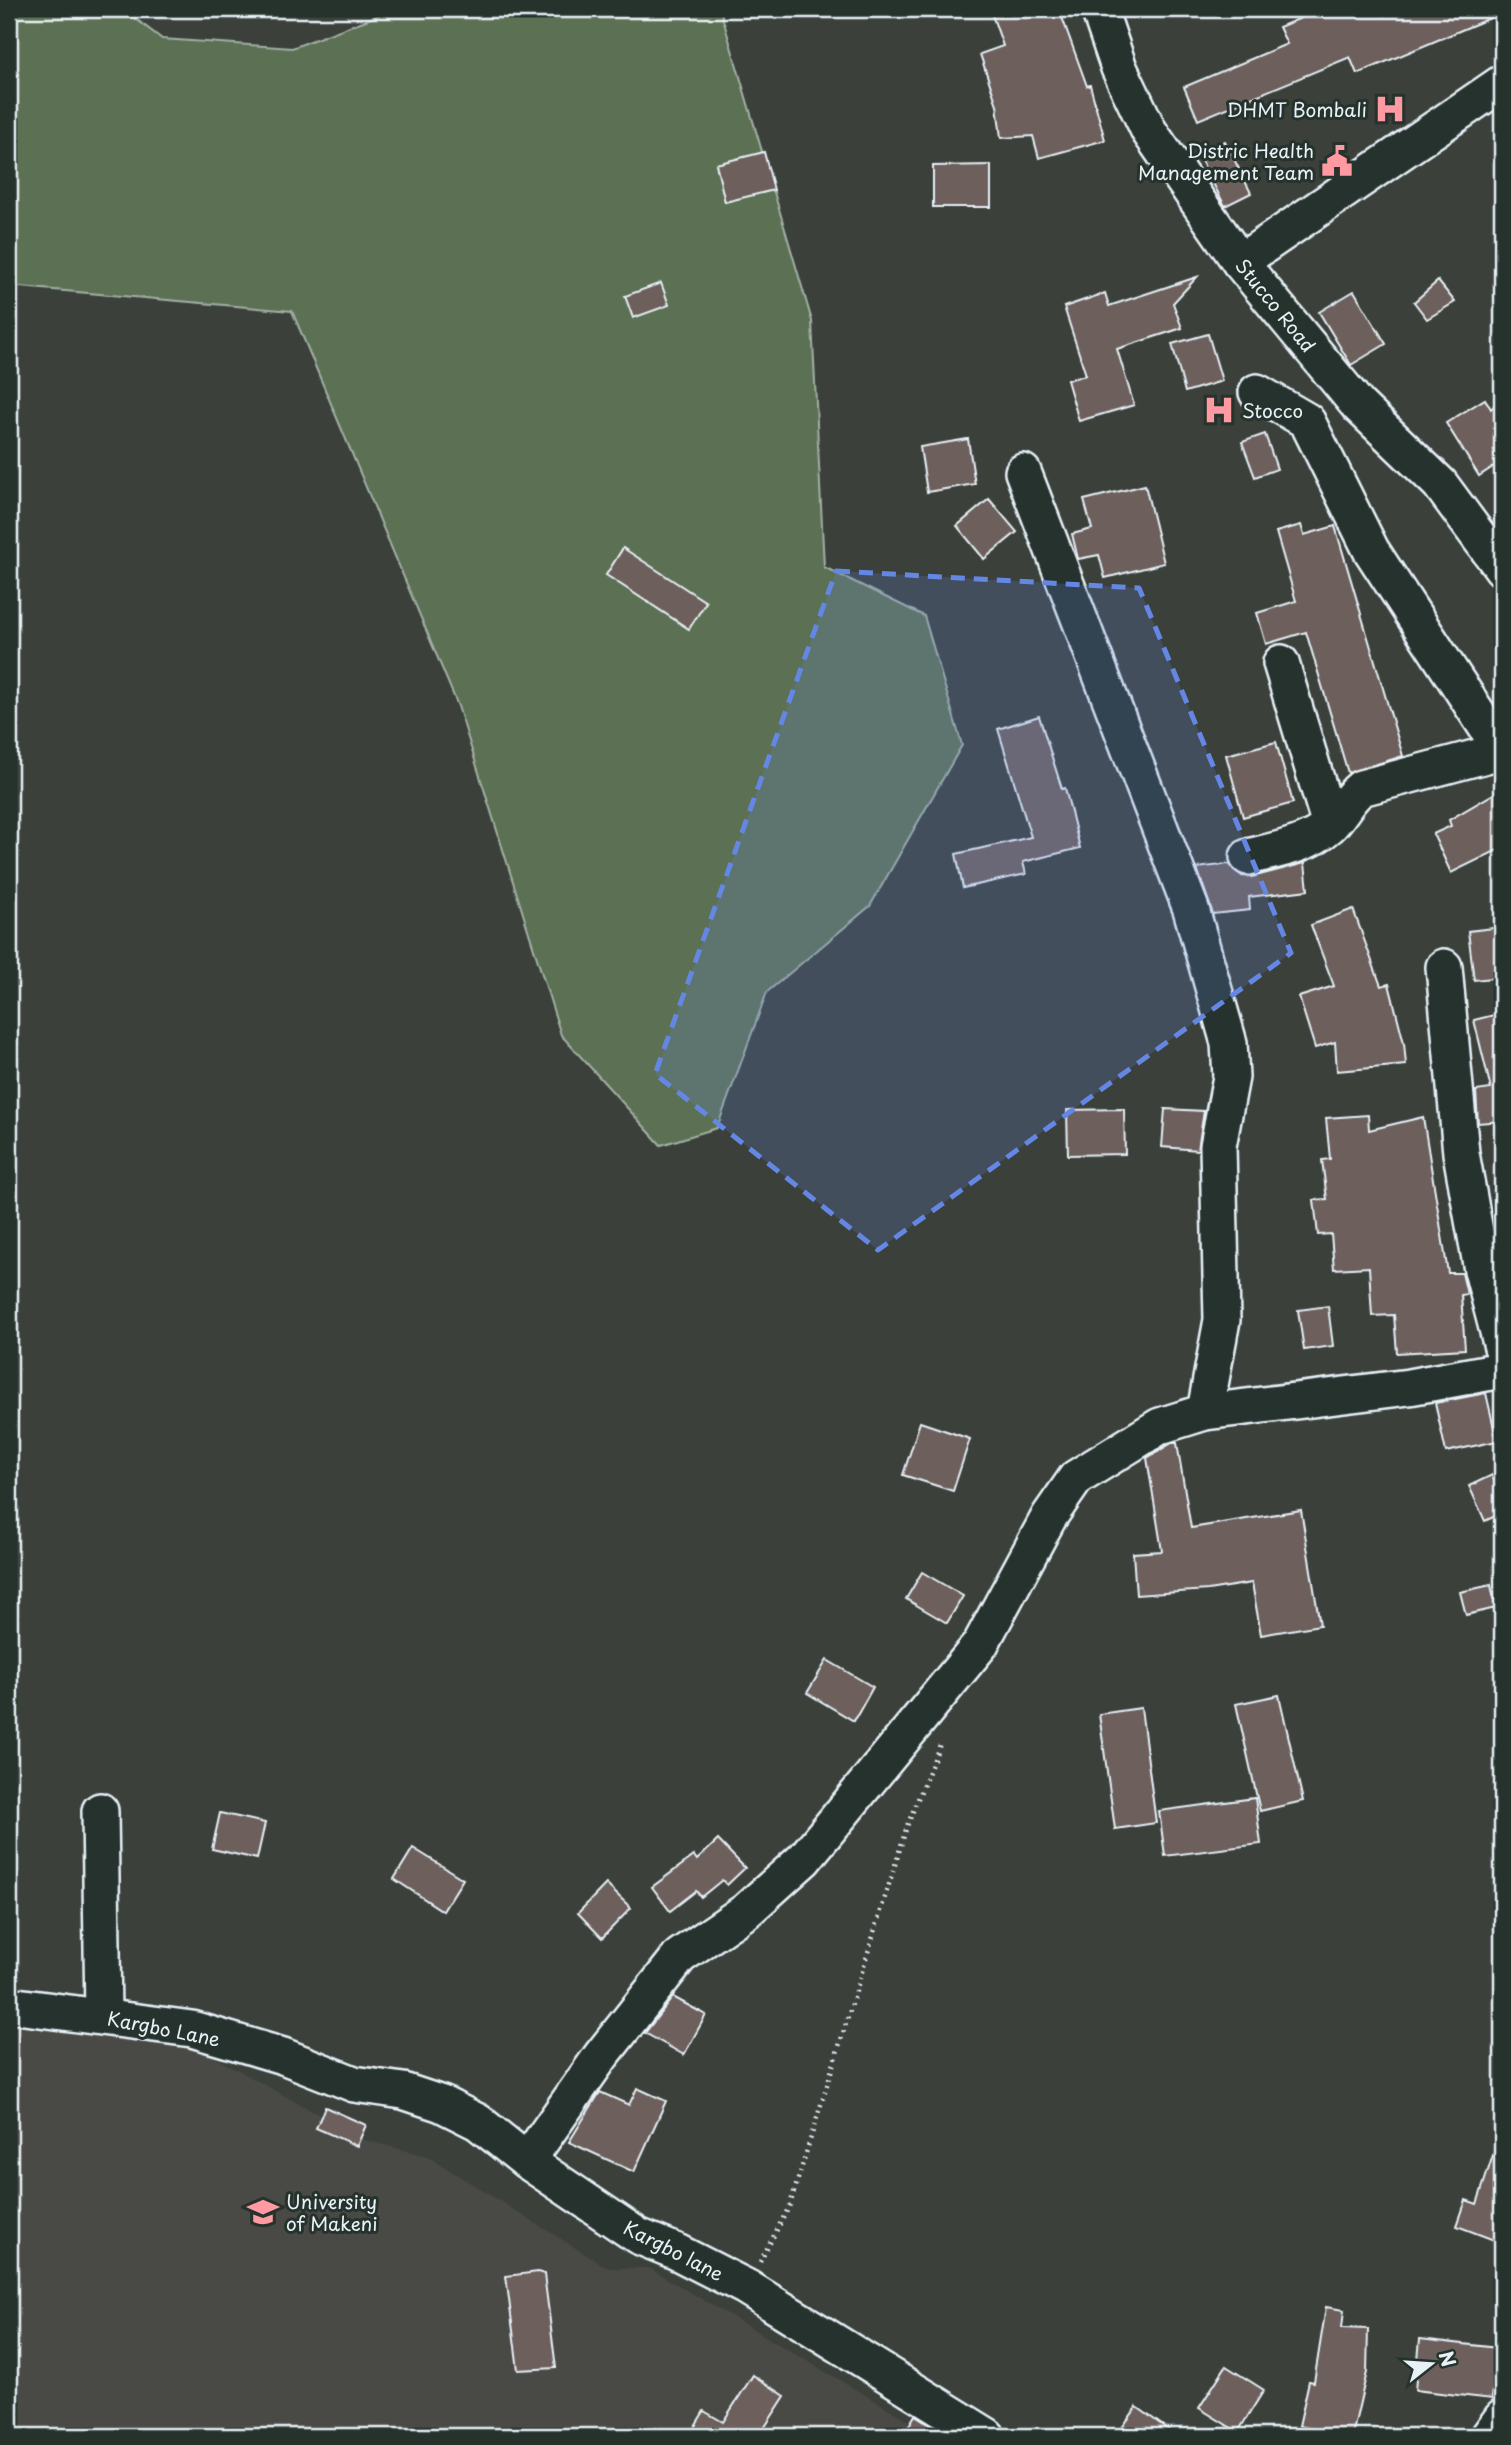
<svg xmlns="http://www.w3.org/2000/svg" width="1511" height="2445" viewBox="0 0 1511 2445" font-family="'Playpen Sans',sans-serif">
<rect width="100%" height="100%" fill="#3b403b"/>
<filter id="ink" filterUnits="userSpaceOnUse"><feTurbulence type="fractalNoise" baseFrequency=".0143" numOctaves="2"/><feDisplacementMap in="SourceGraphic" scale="14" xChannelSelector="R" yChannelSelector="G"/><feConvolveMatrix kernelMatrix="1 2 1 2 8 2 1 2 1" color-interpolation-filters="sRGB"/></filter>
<g filter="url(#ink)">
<!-- built -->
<path fill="#4a4945" d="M 9,2015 L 180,2038 L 365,2140 L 427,2156 L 608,2268 L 649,2268 L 935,2436 L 9,2436 Z"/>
<!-- green -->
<path fill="#5b7053" stroke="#a2b0a6" stroke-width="2" d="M 9,9 L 123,9 L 162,39 L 292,48 L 395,9 L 720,9 L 812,321 L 824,567 L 924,616 L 962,745 L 870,906 L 767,992 L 717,1128 L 661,1145 L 561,1035 L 458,706 L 292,311 L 9,286 Z"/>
<!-- building -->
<g fill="#6c5f5b" stroke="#e8f1f8" stroke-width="2">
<path d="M 990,9 L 1059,9 L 1087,86 L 1090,85 L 1105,140 L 1039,158 L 1033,136 L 1001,138 L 997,105 L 980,54 L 1003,46 Z"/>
<path d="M 1323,9 L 1381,9 L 1384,15 L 1400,9 L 1502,9 L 1502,13 L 1357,74 L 1350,57 L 1198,120 L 1184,87 L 1287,44 L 1279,27 Z"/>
<path d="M 1225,141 L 1251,193 L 1225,206 L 1198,155 Z"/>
<path d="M 764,152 L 774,190 L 725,202 L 716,164 Z"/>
<path d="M 991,165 L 991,207 L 933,207 L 933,166 Z"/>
<path d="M 1197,277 L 1173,303 L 1182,328 L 1117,349 L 1134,405 L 1079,421 L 1067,380 L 1086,375 L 1064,307 L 1105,293 L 1109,306 Z"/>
<path d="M 1438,281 L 1455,302 L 1427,319 L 1414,302 Z"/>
<path d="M 661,283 L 669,305 L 633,318 L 625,296 Z"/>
<path d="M 1354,291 L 1386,344 L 1351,365 L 1319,312 Z"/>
<path d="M 1208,334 L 1222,381 L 1185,392 L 1172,344 Z"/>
<path d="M 1502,398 L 1502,461 L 1479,476 L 1446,423 L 1485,399 L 1491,409 Z"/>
<path d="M 1265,434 L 1277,469 L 1255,477 L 1242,442 Z"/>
<path d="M 968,439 L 975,484 L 927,492 L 920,447 Z"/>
<path d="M 1145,485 L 1164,563 L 1105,578 L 1099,555 L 1078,559 L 1072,534 L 1092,529 L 1084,500 Z"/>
<path d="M 989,499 L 1017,532 L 984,559 L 957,526 Z"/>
<path d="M 1301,525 L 1304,535 L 1335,526 L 1403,756 L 1348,773 L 1306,632 L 1266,644 L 1257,613 L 1296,601 L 1276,532 Z"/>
<path d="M 623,548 L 706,602 L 689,629 L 606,575 Z"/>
<path d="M 1039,716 L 1062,789 L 1065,788 L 1080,848 L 1023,862 L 1026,874 L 963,888 L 956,854 L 1031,837 L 998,729 Z"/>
<path d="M 1276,742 L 1293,803 L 1243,817 L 1226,755 Z"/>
<path d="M 1502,789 L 1502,848 L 1451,873 L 1433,834 L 1451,826 L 1449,820 Z"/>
<path d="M 1305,863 L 1308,890 L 1249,897 L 1250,910 L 1213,914 L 1197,868 L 1229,864 L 1242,876 L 1252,877 Z"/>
<path d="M 1353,909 L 1381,986 L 1389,984 L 1404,1043 L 1406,1065 L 1337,1071 L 1335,1042 L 1315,1048 L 1299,997 L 1334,986 L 1311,925 Z"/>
<path d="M 1502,927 L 1502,977 L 1474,980 L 1468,931 Z"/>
<path d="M 1502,1013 L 1502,1121 L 1478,1123 L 1476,1091 L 1491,1089 L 1474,1020 Z"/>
<path d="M 1124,1109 L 1125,1154 L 1068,1155 L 1067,1110 Z"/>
<path d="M 1165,1109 L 1204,1111 L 1198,1150 L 1162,1147 Z"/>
<path d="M 1368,1115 L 1369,1130 L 1423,1117 L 1448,1273 L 1462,1273 L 1467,1294 L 1461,1295 L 1465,1349 L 1397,1353 L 1394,1315 L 1372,1316 L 1369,1267 L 1334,1269 L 1331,1234 L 1318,1235 L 1314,1200 L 1327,1199 L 1322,1160 L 1330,1159 L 1326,1118 Z"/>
<path d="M 1328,1306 L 1333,1346 L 1304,1350 L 1298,1310 Z"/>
<path d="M 1486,1393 L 1497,1441 L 1446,1452 L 1435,1403 Z"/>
<path d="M 920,1422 L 970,1439 L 953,1491 L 903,1475 Z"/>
<path d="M 1172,1443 L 1177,1443 L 1191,1528 L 1301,1510 L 1320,1625 L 1261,1635 L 1252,1583 L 1208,1590 L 1136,1595 L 1133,1553 L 1162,1551 L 1147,1458 Z"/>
<path d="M 1492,1475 L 1502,1499 L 1502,1513 L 1485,1521 L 1469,1486 Z"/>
<path d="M 922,1572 L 963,1596 L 947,1623 L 906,1599 Z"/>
<path d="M 1491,1585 L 1496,1608 L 1466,1615 L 1460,1592 Z"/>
<path d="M 827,1660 L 873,1687 L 854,1721 L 807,1693 Z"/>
<path d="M 1279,1695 L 1303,1801 L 1260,1811 L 1236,1704 Z"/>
<path d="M 1141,1708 L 1156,1823 L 1115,1829 L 1099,1714 Z"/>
<path d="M 1255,1798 L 1261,1844 L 1165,1856 L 1159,1811 Z"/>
<path d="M 220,1813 L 265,1823 L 257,1859 L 212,1849 Z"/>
<path d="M 718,1840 L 745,1868 L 727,1885 L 722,1880 L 701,1897 L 696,1891 L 670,1911 L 652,1887 L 694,1856 L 697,1860 Z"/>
<path d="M 413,1848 L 463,1879 L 443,1911 L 394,1879 Z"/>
<path d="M 606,1884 L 631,1908 L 602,1938 L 578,1913 Z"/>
<path d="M 673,1997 L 706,2015 L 684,2055 L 645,2033 Z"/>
<path d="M 637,2088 L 666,2101 L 634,2172 L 569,2142 L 600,2092 L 629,2105 Z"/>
<path d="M 325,2107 L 366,2125 L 357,2146 L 316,2128 Z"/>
<path d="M 1498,2140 L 1502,2140 L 1502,2243 L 1457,2226 L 1466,2200 L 1477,2204 Z"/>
<path d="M 538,2272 L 544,2274 L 556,2368 L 518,2370 L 506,2276 Z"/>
<path d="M 1326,2307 L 1344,2310 L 1342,2328 L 1368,2329 L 1367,2372 L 1352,2436 L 1299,2426 L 1309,2381 L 1314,2382 Z"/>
<path d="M 1420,2339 L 1497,2348 L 1492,2399 L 1415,2390 Z"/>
<path d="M 1226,2366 L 1264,2390 L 1238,2432 L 1199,2408 Z"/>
<path d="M 753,2375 L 785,2396 L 759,2436 L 689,2436 L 704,2411 L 723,2422 Z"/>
<path d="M 1137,2407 L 1177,2436 L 1116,2436 Z"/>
<path d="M 915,2415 L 949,2436 L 903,2436 Z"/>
</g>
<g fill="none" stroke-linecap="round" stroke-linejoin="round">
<defs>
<g id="minor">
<path d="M 1099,9 L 1119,68 L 1149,131 L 1240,262 L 1358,405 L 1440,484 L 1502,568"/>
<path d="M 1240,262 L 1502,83"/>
<path d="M 1257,392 L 1307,421 L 1371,550 L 1502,751"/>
<path d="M 1023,472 L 1191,909 L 1229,1043 L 1231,1077 L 1218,1146 L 1222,1320 L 1205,1412"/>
<path d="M 1281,663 L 1330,825"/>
<path d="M 1248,857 C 1275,850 1307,846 1329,826 C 1341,815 1347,799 1361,788 L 1501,751"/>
<path d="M 1444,967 L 1461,1153 L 1482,1270 L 1502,1347"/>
<path d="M 100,1811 L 103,2015"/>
<path d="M 9,2005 L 192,2029 L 283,2056 L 354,2084 L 403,2091 L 442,2104 L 478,2122 L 527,2161 L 638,2236 L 675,2251 L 746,2287 L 987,2436"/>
<path d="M 527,2161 L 601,2056 L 680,1956 L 746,1911 L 804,1859 L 980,1645 L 1049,1517 L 1076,1478 L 1160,1426 L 1205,1412 L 1409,1387 L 1502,1370"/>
<path d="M 1489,2436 L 1502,2418"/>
</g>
</defs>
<!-- minor casing -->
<use href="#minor" stroke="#e8f1f8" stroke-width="40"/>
<!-- path -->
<path stroke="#e8f1f8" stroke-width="4.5" stroke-dasharray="2 5" stroke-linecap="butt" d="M 760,2262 L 790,2205 L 907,1826 L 941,1742"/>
<!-- minor -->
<use href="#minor" stroke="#26332d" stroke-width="35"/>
</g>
</g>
<!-- marked area -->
<path fill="#6487e3" fill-opacity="0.2" stroke="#6487e3" stroke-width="5" stroke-dasharray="14 9" stroke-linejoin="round" d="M 836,571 L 1139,588 L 1291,953 L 878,1250 L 655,1074 Z"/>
<!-- icons -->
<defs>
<symbol id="hospital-bare" viewBox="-9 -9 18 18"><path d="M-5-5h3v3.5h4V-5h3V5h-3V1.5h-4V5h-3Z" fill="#ff9aa2" stroke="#26332d" stroke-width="2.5" paint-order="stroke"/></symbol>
<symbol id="civic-bare" viewBox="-9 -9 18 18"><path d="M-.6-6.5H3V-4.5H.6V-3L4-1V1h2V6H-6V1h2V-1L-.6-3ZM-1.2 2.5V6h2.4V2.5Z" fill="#ff9aa2" stroke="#26332d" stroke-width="2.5" paint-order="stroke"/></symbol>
<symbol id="university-bare" viewBox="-9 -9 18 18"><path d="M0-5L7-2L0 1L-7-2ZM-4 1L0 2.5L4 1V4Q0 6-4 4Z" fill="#ff9aa2" stroke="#26332d" stroke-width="2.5" paint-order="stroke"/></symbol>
</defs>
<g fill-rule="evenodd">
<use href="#hospital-bare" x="1368" y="87" width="44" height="44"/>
<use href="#civic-bare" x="1315" y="139" width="44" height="44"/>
<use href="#hospital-bare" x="1197" y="388" width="44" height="44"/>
<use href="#university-bare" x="241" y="2190" width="44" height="44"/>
</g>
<g text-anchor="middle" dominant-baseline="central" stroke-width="6" stroke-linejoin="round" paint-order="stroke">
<!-- poi labels -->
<g font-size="19" fill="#e8f1f8" stroke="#26332d" text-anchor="end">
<text x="1367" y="109">DHMT Bombali</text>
<text x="1314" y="150">Distric Health<tspan x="1314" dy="22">Management Team</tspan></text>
<text x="1242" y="410" text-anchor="start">Stocco</text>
<text x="286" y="2201" text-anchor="start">University<tspan x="286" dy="22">of Makeni</tspan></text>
</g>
<!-- street labels -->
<g font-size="19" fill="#e8f1f8" stroke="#26332d">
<text transform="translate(1276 305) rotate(51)">Stucco Road</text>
<text transform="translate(164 2028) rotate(11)">Kargbo Lane</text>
<text transform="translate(674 2250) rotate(27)">Kargbo lane</text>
</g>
</g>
<!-- margin -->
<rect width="1511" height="2445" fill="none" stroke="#26332d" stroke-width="35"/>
<rect x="18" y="18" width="1476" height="2410" fill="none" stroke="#e8f1f8" stroke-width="2.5" filter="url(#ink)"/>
<!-- north arrow -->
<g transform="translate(1431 2364) rotate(73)" stroke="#26332d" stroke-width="5" paint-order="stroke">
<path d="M0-5L12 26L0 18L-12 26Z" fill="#e8f1f8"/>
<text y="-10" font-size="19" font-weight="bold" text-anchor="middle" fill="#e8f1f8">N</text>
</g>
</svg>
